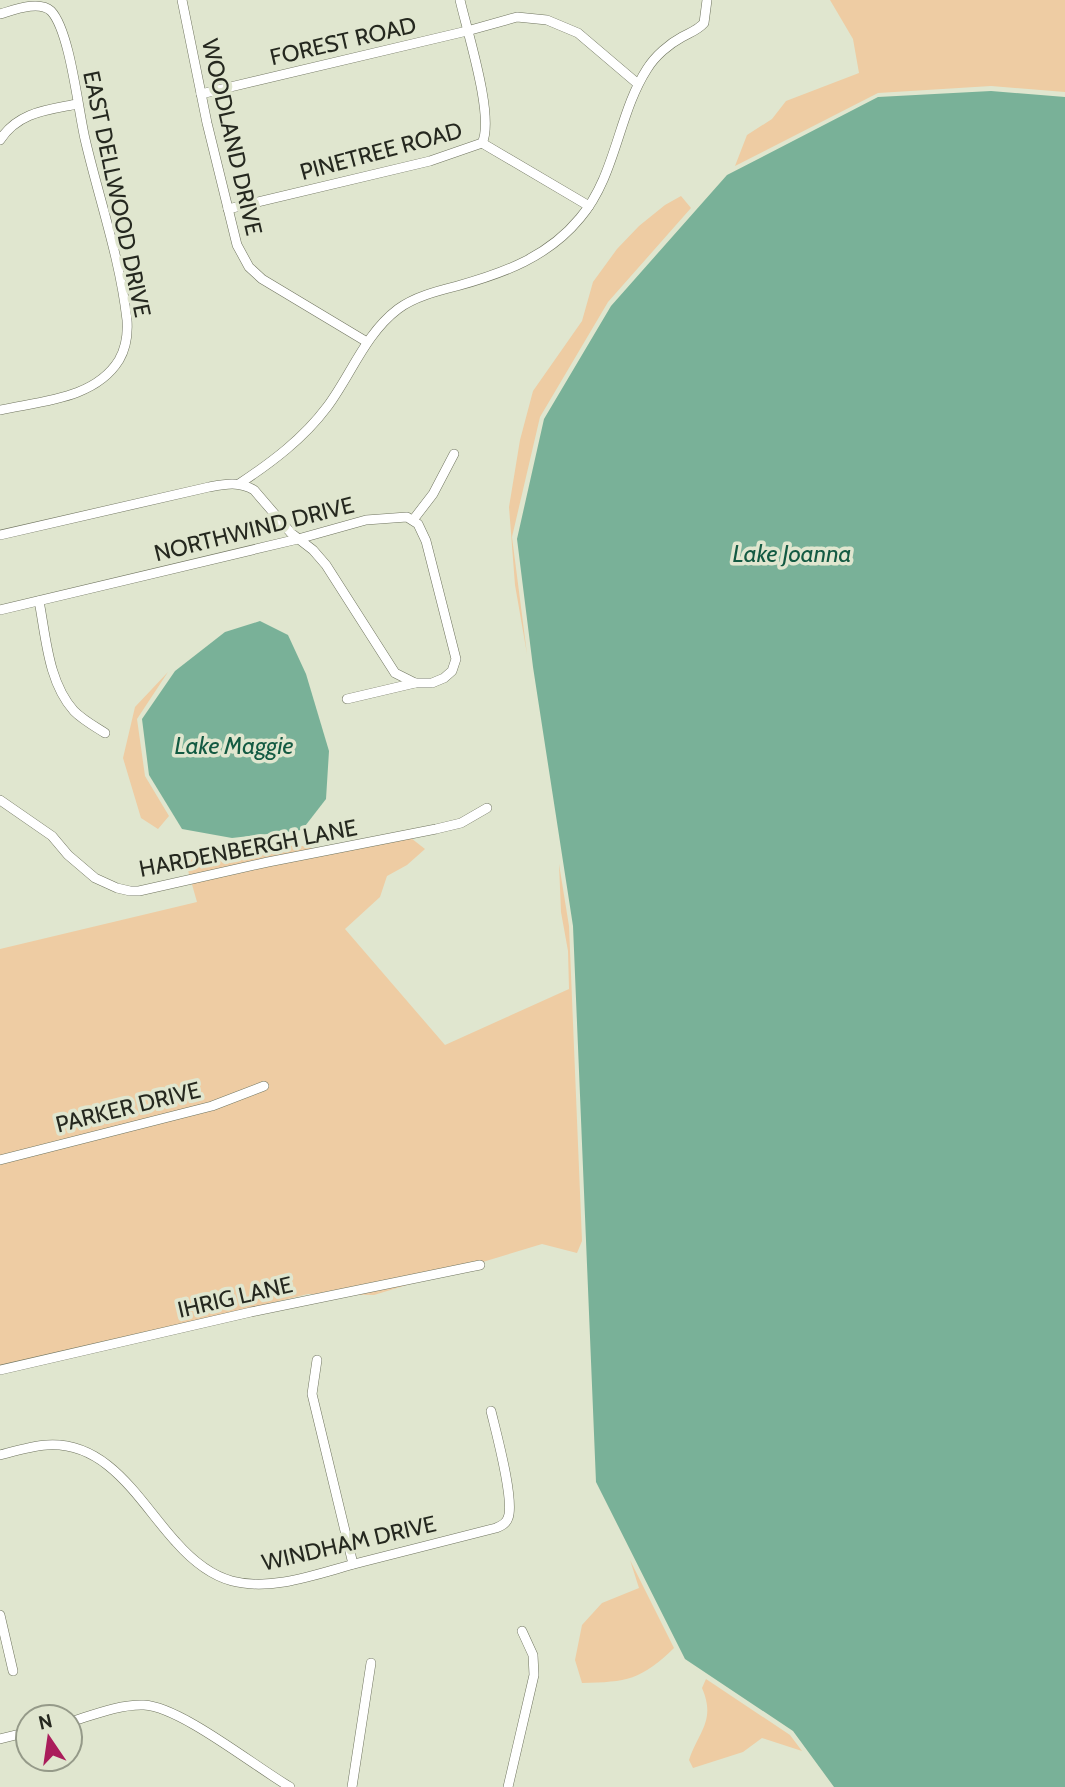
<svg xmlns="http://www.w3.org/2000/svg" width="1065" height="1787" viewBox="0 0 1065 1787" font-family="Cabin,sans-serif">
<rect width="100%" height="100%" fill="#e0e6cf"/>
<!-- green -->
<g fill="#eecca3">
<path d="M 830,0 L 1065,0 L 1065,92 L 991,86 L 878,93 L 735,166 L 747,135 L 772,119 L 786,101 L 859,73 L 853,39 Z"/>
<path d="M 681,196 L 691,208 L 608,302 L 540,417 L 512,537 L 527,654 L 515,585 L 509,507 L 520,440 L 533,391 L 582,321 L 593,282 L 617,249 L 639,226 L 665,205 Z"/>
<path d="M 168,672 L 137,719 L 145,776 L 169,816 L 158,829 L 141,818 L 123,758 L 135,707 Z"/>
<path d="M 402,831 L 425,849 L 407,865 L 387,876 L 380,897 L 345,929 L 445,1045 L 569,989 L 568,951 L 561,912 L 559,864 L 569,926 L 582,1241 L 577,1253 L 542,1244 L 374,1295 L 308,1294 L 0,1370 L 0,949 L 197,902 L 187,867 L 200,845 L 303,846 L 329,852 Z"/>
<path d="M 630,1560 L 674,1648 C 641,1680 627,1682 582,1683 L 575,1660 L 582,1625 L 602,1603 L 639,1588 Z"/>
<path d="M 706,1679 L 790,1735 L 802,1751 L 762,1738 L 743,1752 L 693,1768 L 689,1760 C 699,1731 716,1720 702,1688 Z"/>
</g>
<!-- water -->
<g fill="#79b198">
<path d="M 991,91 L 1065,97 L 1065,1787 L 834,1787 L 793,1731 L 685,1659 L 596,1482 L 573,926 L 533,667 L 517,539 L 544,419 L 611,306 L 727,175 L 878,97 Z"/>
<path d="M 260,621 L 288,635 L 306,674 L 329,751 L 326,799 L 302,830 L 232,838 L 182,829 L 149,775 L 142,719 L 175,671 L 225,632 Z"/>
</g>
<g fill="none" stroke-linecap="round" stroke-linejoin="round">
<defs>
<g id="minor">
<path d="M 182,0 L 207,123 L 237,245 L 249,267 L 262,279 L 367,342"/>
<path d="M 0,14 C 14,10 39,0 51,11 C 70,31 78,109 85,139 C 99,199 120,258 127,320 C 128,334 126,348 119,360 C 95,399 41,401 0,410"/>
<path d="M 201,94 L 467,31 L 517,17 L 547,20 L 578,33 L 638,84"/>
<path d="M 0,140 C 18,112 47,110 77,104"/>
<path d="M 482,143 L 589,206"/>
<path d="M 228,209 L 430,161 L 482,143 C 495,118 467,31 460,0"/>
<path d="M 239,484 C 272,462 303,439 327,407 C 351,375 365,334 398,309 C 414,297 437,291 457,286 C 504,273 548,257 580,218 C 616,176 618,114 647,69 C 655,56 669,44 682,37 C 691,32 698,30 704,23 L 707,0"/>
<path d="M 413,520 L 433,494 L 454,454"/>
<path d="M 0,535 L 209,487 C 225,484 239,481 254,490 L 291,533 L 313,550 L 326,565 L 395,673 L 415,683"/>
<path d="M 39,601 C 46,637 48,682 74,711 C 83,720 94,726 105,733"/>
<path d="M 0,610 L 298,539 L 366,520 L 407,517 L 418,524 L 426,541 L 456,659 L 452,671 L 444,678 L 432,683 L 415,683 L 347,699"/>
<path d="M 0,800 L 52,836 L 68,855 L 95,878 L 117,888 L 130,891 L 139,891 L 268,862 L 436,829 L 461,823 L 487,808"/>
<path d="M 0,1160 L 212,1106 L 264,1086"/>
<path d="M 317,1360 L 312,1394 L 353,1564"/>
<path d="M 0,1370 L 251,1312 L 480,1265"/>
<path d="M 0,1455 C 15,1451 31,1446 47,1445 C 109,1441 140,1503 176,1542 C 191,1559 210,1575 232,1581 C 274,1592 322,1572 362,1562 C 407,1551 451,1539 496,1528 C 501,1526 506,1524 508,1518 C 515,1501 496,1432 491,1411"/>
<path d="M 0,1615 L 13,1671"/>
<path d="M 70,1722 C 93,1715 120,1704 144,1705 C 181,1707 254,1766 290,1787"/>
<path d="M 0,1739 L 28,1732"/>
<path d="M 352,1787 L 371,1663"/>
<path d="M 508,1787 L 534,1675 L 533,1655 L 522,1631"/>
</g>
</defs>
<!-- minor casing -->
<use href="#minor" stroke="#6f745f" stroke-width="10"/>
<!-- minor -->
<use href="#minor" stroke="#fff" stroke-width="9"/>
</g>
<g text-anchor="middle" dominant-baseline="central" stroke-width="7" stroke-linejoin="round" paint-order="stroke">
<!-- street labels -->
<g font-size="23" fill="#25281f" stroke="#e0e6cf">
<text transform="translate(343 41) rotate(-13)">FOREST ROAD</text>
<text transform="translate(232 137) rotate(77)">WOODLAND DRIVE</text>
<text transform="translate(381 151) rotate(-15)">PINETREE ROAD</text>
<text transform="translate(117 194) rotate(78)">EAST DELLWOOD DRIVE</text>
<text transform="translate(254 529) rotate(-14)">NORTHWIND DRIVE</text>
<text transform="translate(248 848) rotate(-11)">HARDENBERGH LANE</text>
<text transform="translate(128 1107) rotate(-14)">PARKER DRIVE</text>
<text transform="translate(235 1297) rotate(-13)">IHRIG LANE</text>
<text transform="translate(349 1543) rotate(-13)">WINDHAM DRIVE</text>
</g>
<!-- water labels -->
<g font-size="24" font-style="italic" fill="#135a42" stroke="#e0e6cf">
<text x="792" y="553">Lake Joanna</text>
<text x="234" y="745">Lake Maggie</text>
</g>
</g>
<!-- north arrow -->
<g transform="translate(49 1738) rotate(347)"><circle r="33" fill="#e0e6cf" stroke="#959a89" stroke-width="2"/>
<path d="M0-5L12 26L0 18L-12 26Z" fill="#aa1d5b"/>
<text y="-10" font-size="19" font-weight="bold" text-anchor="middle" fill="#25281f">N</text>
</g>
</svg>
